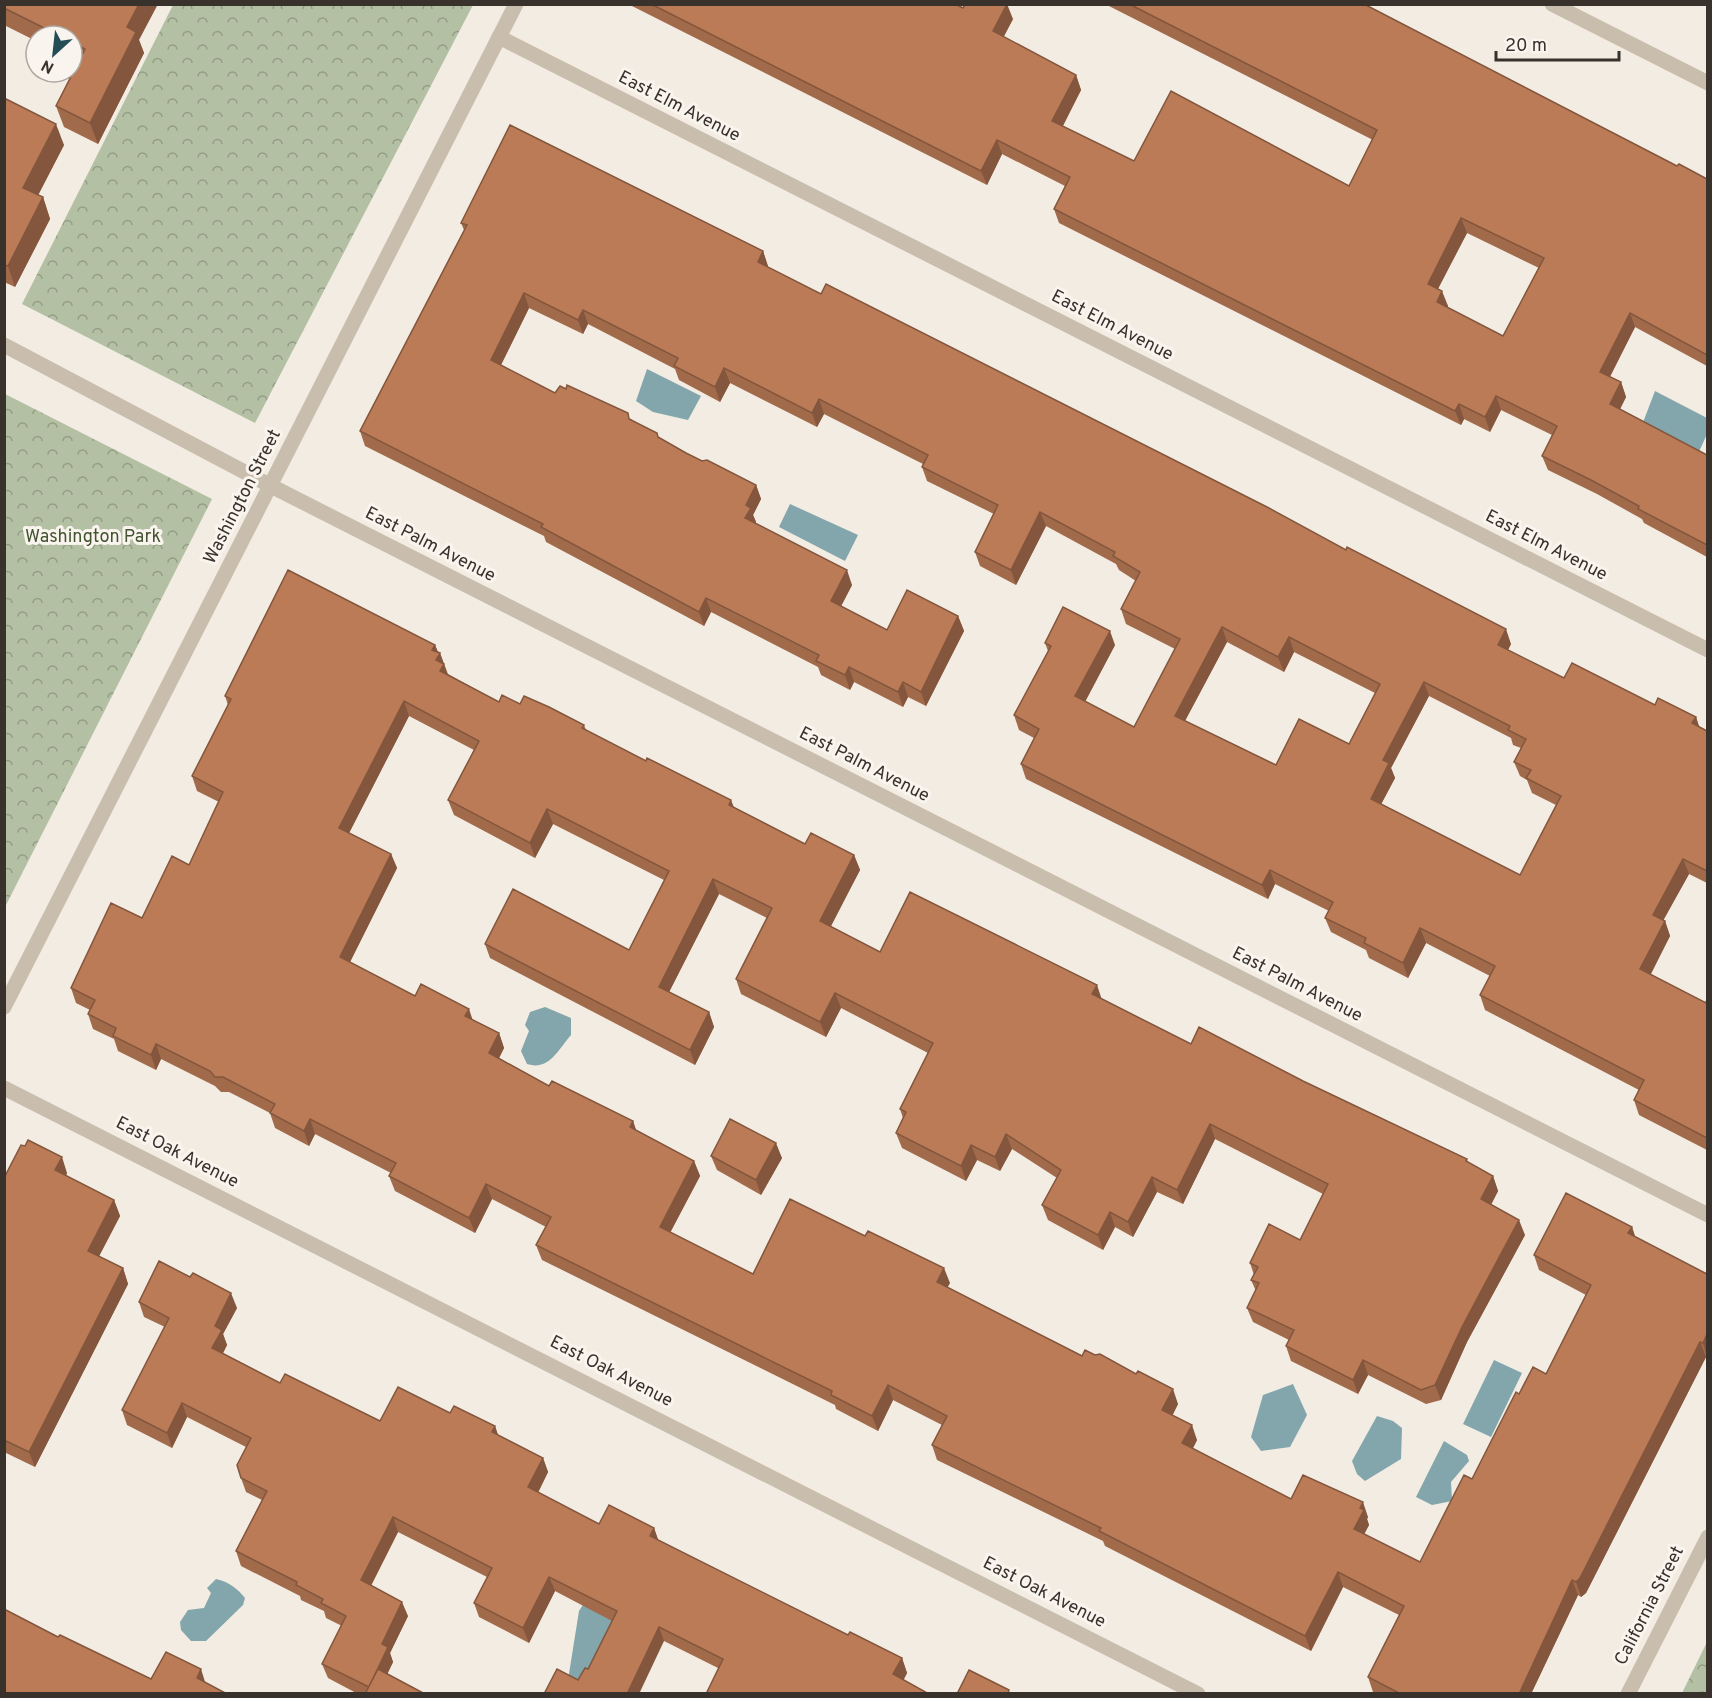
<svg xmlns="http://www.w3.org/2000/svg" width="1712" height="1698" viewBox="0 0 1712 1698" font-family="Overpass,sans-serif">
<defs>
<pattern id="forest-crowns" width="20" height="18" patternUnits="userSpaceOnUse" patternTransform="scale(1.5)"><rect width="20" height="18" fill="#b3c0a3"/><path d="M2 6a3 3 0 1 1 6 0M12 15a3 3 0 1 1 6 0" fill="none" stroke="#939d85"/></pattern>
</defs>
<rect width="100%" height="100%" fill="#f2ece2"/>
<!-- forest -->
<g fill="url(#forest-crowns)">
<path d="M 173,5 L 473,5 L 255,423 L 22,304 Z"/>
<path d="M 5,394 L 212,499 L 5,907 Z"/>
<path d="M 1707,1642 L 1707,1693 L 1682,1693 Z"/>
</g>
<!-- water -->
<g fill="#83a6ac">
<path d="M 647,369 L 701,396 L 688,420 L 653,412 L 636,401 Z"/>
<path d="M 1655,391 L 1707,418 L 1707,434 L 1698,454 L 1642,425 Z"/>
<path d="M 790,504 L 858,535 L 845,561 L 779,527 Z"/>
<path d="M 545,1007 L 571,1018 L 571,1035 C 558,1050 549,1071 527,1064 L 521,1051 L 529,1031 L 525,1025 L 530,1012 Z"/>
<path d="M 1494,1360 L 1522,1373 L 1491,1437 L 1463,1424 Z"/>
<path d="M 1293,1384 L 1307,1415 L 1290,1447 L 1261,1451 L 1251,1437 L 1263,1395 Z"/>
<path d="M 1377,1416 L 1393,1421 L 1402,1428 L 1401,1459 L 1365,1481 L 1357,1474 L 1352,1461 Z"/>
<path d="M 1444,1441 L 1467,1455 L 1469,1461 L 1451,1482 L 1452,1501 L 1432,1505 L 1416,1497 Z"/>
<path d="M 216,1579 C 229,1582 237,1588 245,1598 L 243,1605 L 206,1641 L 191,1641 L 181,1630 L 180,1622 L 188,1610 L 204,1608 L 211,1593 L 207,1588 Z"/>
<path d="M 584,1603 L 619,1610 L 593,1684 L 568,1680 L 579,1611 Z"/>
</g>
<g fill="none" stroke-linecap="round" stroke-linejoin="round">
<!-- minor -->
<g stroke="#c9beae" stroke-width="15">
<path d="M 1552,4 L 1708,83"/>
<path d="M 499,37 L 1708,650"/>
<path d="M 4,345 L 271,486 L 1708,1215"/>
<path d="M 4,1007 L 516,4"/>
<path d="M 4,1088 L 1198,1694"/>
<path d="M 1628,1694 L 1708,1537"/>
</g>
</g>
<!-- wall -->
<g fill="#a16a4b" fill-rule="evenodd">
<path d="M 4,4 L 139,40 L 144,53 L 98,144 L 64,127 L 56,106 L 78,62 L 72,59 L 72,36 L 36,36 L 36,41 L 4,25 Z"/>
<path d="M 628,4 L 955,4 L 963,8 L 1013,19 L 1003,37 L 1076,75 L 1081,90 L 1063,126 L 1134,161 L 1349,186 L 1373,140 L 1105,4 L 1364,4 L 1677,166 L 1707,179 L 1707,366 L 1635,327 L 1610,377 L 1621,382 L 1626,397 L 1620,409 L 1707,455 L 1707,557 L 1644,523 L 1642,519 L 1597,494 L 1548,470 L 1542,456 L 1552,435 L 1501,410 L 1490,432 L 1464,419 L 1461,425 L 1059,223 L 1054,209 L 1065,186 L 1002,154 L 987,185 ZM 1467,233 L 1539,268 L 1503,336 L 1447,307 L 1448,306 L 1438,289 Z"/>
<path d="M 4,98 L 64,145 L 38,195 L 43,197 L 50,219 L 15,287 L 4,282 Z"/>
<path d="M 461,223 L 763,251 L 768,267 L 1511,644 L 1508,650 L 1564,678 L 1696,717 L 1699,727 L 1707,731 L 1707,883 L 1689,874 L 1663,920 L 1665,921 L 1670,936 L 1650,974 L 1706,1003 L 1707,999 L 1707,1150 L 1639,1115 L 1634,1100 L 1639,1090 L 1485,1010 L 1480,995 L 1490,976 L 1426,943 L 1408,978 L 1369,958 L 1366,950 L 1331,932 L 1325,918 L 1329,911 L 1275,884 L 1268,899 L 1026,779 L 1021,764 L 1034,738 L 1019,730 L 1014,715 L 1048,651 L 1045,643 L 1115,645 L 1085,702 L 1134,727 L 1175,649 L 1126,624 L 1121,609 L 1136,581 L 1119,570 L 1116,564 L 1046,526 L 1016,585 L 980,566 L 975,552 L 994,514 L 927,481 L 922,467 L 923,464 L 824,414 L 817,427 L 730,383 L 720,402 L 679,380 L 675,369 L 588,324 L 583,334 L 529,308 L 501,365 L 555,393 L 631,419 L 658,437 L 686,453 L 702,461 L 756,485 L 761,499 L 753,515 L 756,522 L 755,524 L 852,585 L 841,606 L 887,630 L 958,616 L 964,631 L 926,706 L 908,697 L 903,707 L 854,682 L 850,690 L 821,675 L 818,667 L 711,612 L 704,626 L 546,542 L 544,536 L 365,446 L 360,431 L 464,230 ZM 1227,642 L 1284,672 L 1294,652 L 1375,693 L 1349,744 L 1276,765 L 1185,721 ZM 1429,696 L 1511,738 L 1513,745 L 1521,748 L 1514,762 L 1520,776 L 1527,780 L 1532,793 L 1556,805 L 1520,875 L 1381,804 L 1395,778 L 1391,768 Z"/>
<path d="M 435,645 L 438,652 L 440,653 L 448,674 L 499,702 L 520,704 L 584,725 L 586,730 L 805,844 L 854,855 L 860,870 L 830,926 L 880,952 L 1101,998 L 1191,1044 L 1303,1081 L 1467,1159 L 1468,1163 L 1493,1176 L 1498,1191 L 1491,1205 L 1525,1235 L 1467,1342 L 1441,1400 L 1426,1404 L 1368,1375 L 1358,1394 L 1291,1361 L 1286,1346 L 1289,1340 L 1253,1322 L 1247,1308 L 1256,1291 L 1251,1280 L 1254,1275 L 1250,1263 L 1300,1240 L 1323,1194 L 1215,1139 L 1183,1204 L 1157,1192 L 1133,1237 L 1115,1227 L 1103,1250 L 1048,1220 L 1042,1205 L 1057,1178 L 1012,1149 L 1000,1171 L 977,1160 L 966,1181 L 902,1148 L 896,1133 L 903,1118 L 900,1109 L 928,1053 L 841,1008 L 826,1037 L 741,994 L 736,979 L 767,918 L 719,894 L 669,992 L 709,1012 L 714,1027 L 695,1065 L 490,958 L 485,944 L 629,950 L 664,880 L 553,824 L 535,858 L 454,815 L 448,800 L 474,750 L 409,716 L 349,833 L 391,854 L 397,868 L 350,962 L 415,996 L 473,1020 L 499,1033 L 504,1048 L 499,1058 L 549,1086 L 633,1121 L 636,1130 L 694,1161 L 700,1176 L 670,1233 L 753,1274 L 950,1283 L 947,1287 L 1178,1404 L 1172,1415 L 1197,1440 L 1193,1448 L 1291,1499 L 1368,1517 L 1367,1519 L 1369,1525 L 1364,1534 L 1420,1562 L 1472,1479 L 1519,1394 L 1546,1374 L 1586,1295 L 1539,1270 L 1534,1255 L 1632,1227 L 1635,1237 L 1707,1274 L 1707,1358 L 1706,1357 L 1586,1593 L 1581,1597 L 1578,1595 L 1531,1694 L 1376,1694 L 1373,1692 L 1368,1677 L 1399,1615 L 1343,1587 L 1311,1651 L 1105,1546 L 1103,1541 L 937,1460 L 932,1445 L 942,1425 L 893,1400 L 878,1431 L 836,1409 L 835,1405 L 542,1260 L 536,1245 L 546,1227 L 492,1199 L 475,1233 L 395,1191 L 389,1176 L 391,1173 L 315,1134 L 309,1146 L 275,1128 L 270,1113 L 229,1092 L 221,1092 L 215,1086 L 161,1059 L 156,1070 L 118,1051 L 114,1039 L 93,1029 L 88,1014 L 90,1010 L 76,1003 L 71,988 L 142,918 L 189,865 L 219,802 L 197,791 L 192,776 L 228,705 L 225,696 Z"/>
<path d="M 25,1146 L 67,1173 L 66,1176 L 114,1200 L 120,1216 L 99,1256 L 123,1268 L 128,1284 L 35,1467 L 4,1452 L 4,1178 Z"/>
<path d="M 711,1156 L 782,1158 L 761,1195 L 717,1170 Z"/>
<path d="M 139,1302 L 237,1308 L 223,1334 L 227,1345 L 223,1353 L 280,1383 L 380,1421 L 450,1413 L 495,1426 L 498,1435 L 543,1458 L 548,1472 L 538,1493 L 599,1524 L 654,1528 L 658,1540 L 848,1635 L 902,1658 L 907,1673 L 903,1680 L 718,1668 L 664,1641 L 578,1680 L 588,1669 L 612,1621 L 555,1591 L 529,1643 L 479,1617 L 474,1603 L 487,1577 L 398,1532 L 371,1586 L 408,1616 L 390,1653 L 393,1662 L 387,1674 L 425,1694 L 358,1694 L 328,1678 L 322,1664 L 342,1626 L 326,1618 L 324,1611 L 301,1600 L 300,1596 L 241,1566 L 236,1551 L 262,1500 L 246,1492 L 241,1478 L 246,1447 L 187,1417 L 172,1448 L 127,1425 L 122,1410 L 165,1327 L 144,1317 Z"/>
</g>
<!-- shaded-wall -->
<g fill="#83563d">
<path d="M 139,4 L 158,4 L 139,40 L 144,53 L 98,144 L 90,123 L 127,27 Z"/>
<path d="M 1007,4 L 1013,19 L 999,46 L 993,31 Z"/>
<path d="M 1076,75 L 1081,90 L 1058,135 L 1052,121 Z"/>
<path d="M 56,124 L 64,145 L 31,209 L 23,188 Z"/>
<path d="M 997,140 L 1002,154 L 987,185 L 981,171 Z"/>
<path d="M 43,197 L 50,219 L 15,287 L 8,266 Z"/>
<path d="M 1461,218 L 1467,233 L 1433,298 L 1428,284 Z"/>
<path d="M 763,251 L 768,266 L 763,276 L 758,262 Z"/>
<path d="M 1442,291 L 1448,306 L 1442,317 L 1437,302 Z"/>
<path d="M 524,293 L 529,308 L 496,375 L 491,360 Z"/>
<path d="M 583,310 L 588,324 L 583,334 L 578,320 Z"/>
<path d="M 1630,313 L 1635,327 L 1605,386 L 1600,372 Z"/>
<path d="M 724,368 L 730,383 L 720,402 L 715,387 Z"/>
<path d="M 1621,382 L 1626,397 L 1615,419 L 1610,404 Z"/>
<path d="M 1496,396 L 1501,410 L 1490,432 L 1485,417 Z"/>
<path d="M 819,399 L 824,414 L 817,427 L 812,413 Z"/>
<path d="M 1459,404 L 1464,419 L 1461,425 L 1455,411 Z"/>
<path d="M 756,485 L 761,499 L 753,515 L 756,522 L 750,533 L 745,518 L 746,505 Z"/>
<path d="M 1040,512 L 1046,526 L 1016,585 L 1011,570 Z"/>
<path d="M 847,570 L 852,585 L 836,616 L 831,601 Z"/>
<path d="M 706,598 L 711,612 L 704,626 L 699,612 Z"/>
<path d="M 958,616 L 964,631 L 926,706 L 921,692 Z"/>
<path d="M 1222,627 L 1227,642 L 1180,730 L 1175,716 Z"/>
<path d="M 1506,629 L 1511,644 L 1503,659 L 1498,645 Z"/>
<path d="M 1110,631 L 1115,645 L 1080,711 L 1075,696 Z"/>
<path d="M 1289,637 L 1294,652 L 1284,672 L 1278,657 Z"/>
<path d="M 435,645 L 439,655 L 440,653 L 449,679 L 446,686 L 432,650 Z"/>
<path d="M 849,667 L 854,682 L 850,690 L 845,675 Z"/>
<path d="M 903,682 L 908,697 L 903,707 L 898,692 Z"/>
<path d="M 1424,682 L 1429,696 L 1391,768 L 1395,778 L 1376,814 L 1371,799 L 1383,760 Z"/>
<path d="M 404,701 L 409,716 L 344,843 L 339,828 Z"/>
<path d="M 1696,717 L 1701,732 L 1692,723 Z"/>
<path d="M 731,800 L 737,815 L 729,805 Z"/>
<path d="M 547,809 L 553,824 L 535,858 L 530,843 Z"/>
<path d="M 391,854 L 397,868 L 345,972 L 340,957 Z"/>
<path d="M 854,855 L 860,870 L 826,936 L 820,921 Z"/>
<path d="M 1683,859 L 1689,874 L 1658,930 L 1653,915 Z"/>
<path d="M 1270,870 L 1275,884 L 1268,899 L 1262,885 Z"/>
<path d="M 713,879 L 719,894 L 664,1002 L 659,987 Z"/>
<path d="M 1665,921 L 1670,936 L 1646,984 L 1640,969 Z"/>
<path d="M 1420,928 L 1426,943 L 1408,978 L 1403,963 Z"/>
<path d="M 1097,985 L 1102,1000 L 1092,994 Z"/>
<path d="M 835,993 L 841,1008 L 826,1037 L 820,1022 Z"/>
<path d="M 469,1009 L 474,1024 L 465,1016 Z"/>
<path d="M 709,1012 L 714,1027 L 695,1065 L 690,1050 Z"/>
<path d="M 499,1033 L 504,1048 L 494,1068 L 489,1053 Z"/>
<path d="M 156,1044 L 161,1059 L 156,1070 L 151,1055 Z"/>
<path d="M 310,1119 L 315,1134 L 309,1146 L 304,1131 Z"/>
<path d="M 633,1121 L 638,1136 L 630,1127 Z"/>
<path d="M 1210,1124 L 1215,1139 L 1183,1204 L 1177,1190 Z"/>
<path d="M 1006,1134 L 1012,1149 L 1000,1171 L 995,1157 Z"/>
<path d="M 776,1143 L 782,1158 L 761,1195 L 756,1180 Z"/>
<path d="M 971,1145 L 977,1160 L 966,1181 L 961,1166 Z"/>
<path d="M 62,1157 L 67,1173 L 61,1185 L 55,1170 Z"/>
<path d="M 694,1161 L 700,1176 L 665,1242 L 660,1227 Z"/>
<path d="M 1493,1176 L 1498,1191 L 1486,1214 L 1481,1199 Z"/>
<path d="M 1152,1177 L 1157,1192 L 1133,1237 L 1128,1222 Z"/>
<path d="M 486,1184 L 492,1199 L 475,1233 L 469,1218 Z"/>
<path d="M 114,1200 L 120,1216 L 94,1266 L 88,1251 Z"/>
<path d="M 1110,1212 L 1115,1227 L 1103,1250 L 1098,1235 Z"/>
<path d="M 1519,1220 L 1525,1235 L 1467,1342 L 1441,1400 L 1435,1385 L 1462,1327 Z"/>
<path d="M 1632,1227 L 1637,1242 L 1628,1233 Z"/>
<path d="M 123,1268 L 128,1284 L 35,1467 L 29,1452 Z"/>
<path d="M 944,1268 L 950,1283 L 942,1297 L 937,1282 Z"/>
<path d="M 231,1293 L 237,1308 L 223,1334 L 227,1345 L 218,1363 L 212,1348 L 215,1326 Z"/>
<path d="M 1707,1334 L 1707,1356 L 1703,1343 Z"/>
<path d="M 1700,1342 L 1706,1357 L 1586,1593 L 1581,1597 L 1576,1582 Z"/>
<path d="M 1363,1360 L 1368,1375 L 1358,1394 L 1353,1380 Z"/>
<path d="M 888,1385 L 893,1400 L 878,1431 L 872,1416 Z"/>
<path d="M 1173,1389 L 1178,1404 L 1168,1425 L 1162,1410 Z"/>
<path d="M 182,1403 L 187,1417 L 172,1448 L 167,1433 Z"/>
<path d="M 1192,1425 L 1197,1440 L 1188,1458 L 1182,1443 Z"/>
<path d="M 495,1426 L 500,1441 L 492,1432 Z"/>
<path d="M 543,1458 L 548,1472 L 533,1502 L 528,1487 Z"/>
<path d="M 1363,1502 L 1368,1517 L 1367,1519 L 1369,1525 L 1359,1544 L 1354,1529 L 1360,1508 Z"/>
<path d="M 393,1517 L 398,1532 L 366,1595 L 361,1580 Z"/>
<path d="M 654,1528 L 659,1542 L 650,1536 Z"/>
<path d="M 1338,1572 L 1343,1587 L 1311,1651 L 1305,1636 Z"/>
<path d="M 549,1577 L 555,1591 L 529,1643 L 523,1628 Z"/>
<path d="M 1572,1580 L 1578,1595 L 1531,1694 L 1519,1694 Z"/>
<path d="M 402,1602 L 408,1616 L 390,1653 L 393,1662 L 378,1694 L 371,1694 L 382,1644 Z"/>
<path d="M 659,1627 L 664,1641 L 639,1694 L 627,1694 Z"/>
<path d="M 902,1658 L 907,1673 L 899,1689 L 893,1674 Z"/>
<path d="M 201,1669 L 206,1685 L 197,1678 Z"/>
</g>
<!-- building -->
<g fill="#bb7b57" stroke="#83563d" stroke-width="1.5" fill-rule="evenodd">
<path d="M 4,4 L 139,4 L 127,27 L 136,32 L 90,123 L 56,106 L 85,49 L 72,42 L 72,36 L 60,36 L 4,8 Z"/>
<path d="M 651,4 L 955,4 L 963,8 L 965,4 L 1007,4 L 993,31 L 1076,75 L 1052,121 L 1134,161 L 1171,91 L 1349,186 L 1377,130 L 1129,4 L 1364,4 L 1677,166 L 1679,164 L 1707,179 L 1707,355 L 1630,313 L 1600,372 L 1621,382 L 1610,404 L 1707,455 L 1707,545 L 1638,509 L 1639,506 L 1591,480 L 1542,456 L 1557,426 L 1496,396 L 1485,417 L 1459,404 L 1455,411 L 1054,209 L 1070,177 L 997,140 L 981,171 ZM 1461,218 L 1544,258 L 1503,336 L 1437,302 L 1442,291 L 1428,284 Z"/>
<path d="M 4,98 L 56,124 L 23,188 L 43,197 L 8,266 L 4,265 Z"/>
<path d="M 510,125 L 763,251 L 758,262 L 821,294 L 826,284 L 1267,507 L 1346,550 L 1347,547 L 1506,629 L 1498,645 L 1564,678 L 1572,663 L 1655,705 L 1658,698 L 1696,717 L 1692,723 L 1707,731 L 1707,871 L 1683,859 L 1653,915 L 1665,921 L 1640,969 L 1706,1003 L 1707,999 L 1707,1138 L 1634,1100 L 1644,1080 L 1480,995 L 1495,966 L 1420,928 L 1403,963 L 1364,943 L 1366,938 L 1325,918 L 1333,902 L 1270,870 L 1262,885 L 1021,764 L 1039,729 L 1014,715 L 1051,646 L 1045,643 L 1063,607 L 1110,631 L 1075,696 L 1134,727 L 1180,639 L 1121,609 L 1140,572 L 1113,556 L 1115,552 L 1040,512 L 1011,570 L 975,552 L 998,505 L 922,467 L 928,455 L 819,399 L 812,413 L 724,368 L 715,387 L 674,366 L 678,358 L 583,310 L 578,320 L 524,293 L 491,360 L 555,393 L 560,386 L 566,389 L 567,385 L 628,413 L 629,419 L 657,433 L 658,437 L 686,453 L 702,461 L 707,460 L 756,485 L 746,505 L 751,508 L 745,518 L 847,570 L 831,601 L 887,630 L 907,590 L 958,616 L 921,692 L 903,682 L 898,692 L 849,667 L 845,675 L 816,661 L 819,655 L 706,598 L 699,612 L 541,527 L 543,524 L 360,431 L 467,225 L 461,223 ZM 1222,627 L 1278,657 L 1289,637 L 1380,684 L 1349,744 L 1299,719 L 1276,765 L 1175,716 ZM 1424,682 L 1510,726 L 1508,730 L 1526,739 L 1514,762 L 1531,770 L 1526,778 L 1561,796 L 1520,875 L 1371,799 L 1389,763 L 1383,760 Z"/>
<path d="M 288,570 L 435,645 L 432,650 L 440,653 L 436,660 L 444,664 L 440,671 L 499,702 L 502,695 L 520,704 L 524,696 L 549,707 L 584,725 L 582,728 L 646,761 L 647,758 L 731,800 L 729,805 L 805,844 L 811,833 L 854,855 L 820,921 L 880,952 L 910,892 L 1097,985 L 1092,994 L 1191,1044 L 1199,1027 L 1303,1081 L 1467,1159 L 1466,1161 L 1493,1176 L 1481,1199 L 1519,1220 L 1462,1327 L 1435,1385 L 1421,1390 L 1363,1360 L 1353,1380 L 1286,1346 L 1294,1330 L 1247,1308 L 1259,1283 L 1251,1280 L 1258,1267 L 1250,1263 L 1269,1224 L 1300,1240 L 1328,1184 L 1210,1124 L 1177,1190 L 1152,1177 L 1128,1222 L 1110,1212 L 1098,1235 L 1042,1205 L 1061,1170 L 1006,1134 L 995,1157 L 971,1145 L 961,1166 L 896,1133 L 906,1112 L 900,1109 L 933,1043 L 835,993 L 820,1022 L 736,979 L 772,908 L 713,879 L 659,987 L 709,1012 L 690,1050 L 485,944 L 513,889 L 629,950 L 669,871 L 547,809 L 530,843 L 448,800 L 479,741 L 404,701 L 339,828 L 391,854 L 340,957 L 415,996 L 421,984 L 469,1009 L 465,1016 L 499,1033 L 489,1053 L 549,1086 L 552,1081 L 633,1121 L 630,1127 L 694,1161 L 660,1227 L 753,1274 L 790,1199 L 865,1236 L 868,1231 L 944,1268 L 937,1282 L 1082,1356 L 1085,1350 L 1095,1355 L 1100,1354 L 1136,1374 L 1138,1371 L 1173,1389 L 1162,1410 L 1192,1425 L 1182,1443 L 1291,1499 L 1303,1475 L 1363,1502 L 1360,1508 L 1364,1510 L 1354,1529 L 1420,1562 L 1464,1475 L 1472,1479 L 1516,1392 L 1519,1394 L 1533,1367 L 1546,1374 L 1591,1285 L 1534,1255 L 1566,1193 L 1632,1227 L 1628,1233 L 1707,1274 L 1707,1334 L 1703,1343 L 1700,1342 L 1580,1578 L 1576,1582 L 1572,1580 L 1519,1694 L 1401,1694 L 1368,1677 L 1404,1606 L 1338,1572 L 1305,1636 L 1099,1531 L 1101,1528 L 932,1445 L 947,1416 L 888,1385 L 872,1416 L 831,1395 L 832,1391 L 536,1245 L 551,1217 L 486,1184 L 469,1218 L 389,1176 L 396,1163 L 310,1119 L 304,1131 L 270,1113 L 275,1104 L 223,1077 L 215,1077 L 210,1071 L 156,1044 L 151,1055 L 113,1036 L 116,1028 L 88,1014 L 95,1000 L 71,988 L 111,903 L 142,918 L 172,856 L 189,865 L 223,792 L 192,776 L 231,699 L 225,696 Z"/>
<path d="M 730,1119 L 776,1143 L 756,1180 L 711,1156 Z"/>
<path d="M 28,1140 L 62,1157 L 55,1170 L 114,1200 L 88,1251 L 123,1268 L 29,1452 L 4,1440 L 4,1178 L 21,1145 L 25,1146 Z"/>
<path d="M 159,1261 L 190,1277 L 193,1273 L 231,1293 L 215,1326 L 222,1330 L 212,1348 L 280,1383 L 285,1374 L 380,1421 L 398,1387 L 450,1413 L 454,1406 L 495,1426 L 492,1432 L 543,1458 L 528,1487 L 599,1524 L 609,1505 L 654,1528 L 650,1536 L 848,1635 L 850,1632 L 902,1658 L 893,1674 L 929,1694 L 706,1694 L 723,1659 L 659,1627 L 627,1694 L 544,1694 L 557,1669 L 578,1680 L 585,1668 L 588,1669 L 617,1611 L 549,1577 L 523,1628 L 474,1603 L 492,1568 L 393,1517 L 361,1580 L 402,1602 L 382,1644 L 388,1647 L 369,1687 L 322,1664 L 346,1616 L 321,1603 L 323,1599 L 296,1585 L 297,1582 L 236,1551 L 267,1491 L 241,1478 L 237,1465 L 251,1438 L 182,1403 L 167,1433 L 122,1410 L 169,1318 L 139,1302 Z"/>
<path d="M 4,1609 L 58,1637 L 60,1635 L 151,1679 L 166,1652 L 201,1669 L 197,1678 L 227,1694 L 4,1694 Z"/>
<path d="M 378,1669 L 425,1694 L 365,1694 Z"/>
<path d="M 969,1670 L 1009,1690 L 1008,1694 L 957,1694 Z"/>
</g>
<g text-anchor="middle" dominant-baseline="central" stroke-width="6" stroke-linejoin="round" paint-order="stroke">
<!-- street labels -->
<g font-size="18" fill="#38312c" stroke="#f9f5ee">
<text transform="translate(679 107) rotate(27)">East Elm Avenue</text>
<text transform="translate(1112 326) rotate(27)">East Elm Avenue</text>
<text transform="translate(243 497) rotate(-63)">Washington Street</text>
<text transform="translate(430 545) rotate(27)">East Palm Avenue</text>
<text transform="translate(1546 546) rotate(27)">East Elm Avenue</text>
<text transform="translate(864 765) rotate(27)">East Palm Avenue</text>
<text transform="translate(1297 985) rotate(27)">East Palm Avenue</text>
<text transform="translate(177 1153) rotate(27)">East Oak Avenue</text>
<text transform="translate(611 1372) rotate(27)">East Oak Avenue</text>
<text transform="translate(1044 1593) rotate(27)">East Oak Avenue</text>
<text transform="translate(1650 1606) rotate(-63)">California Street</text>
</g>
<!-- park labels -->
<g font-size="18" fill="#445432" stroke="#f9f5ee">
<text x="93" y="537">Washington Park</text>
</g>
</g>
<!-- border -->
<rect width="1712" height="1698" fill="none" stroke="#38312c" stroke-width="12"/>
<!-- north arrow -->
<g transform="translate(54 54) rotate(207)"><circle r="28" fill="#f9f5ee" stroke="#aca7a0" stroke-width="1.5"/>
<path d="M0-4.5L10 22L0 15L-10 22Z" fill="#254d56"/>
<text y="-9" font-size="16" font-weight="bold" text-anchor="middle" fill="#38312c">N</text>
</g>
<!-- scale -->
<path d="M1496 51v9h123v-9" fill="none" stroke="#38312c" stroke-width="3"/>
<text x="1505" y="51" font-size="18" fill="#38312c" stroke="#f9f5ee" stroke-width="4.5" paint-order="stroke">20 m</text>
</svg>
